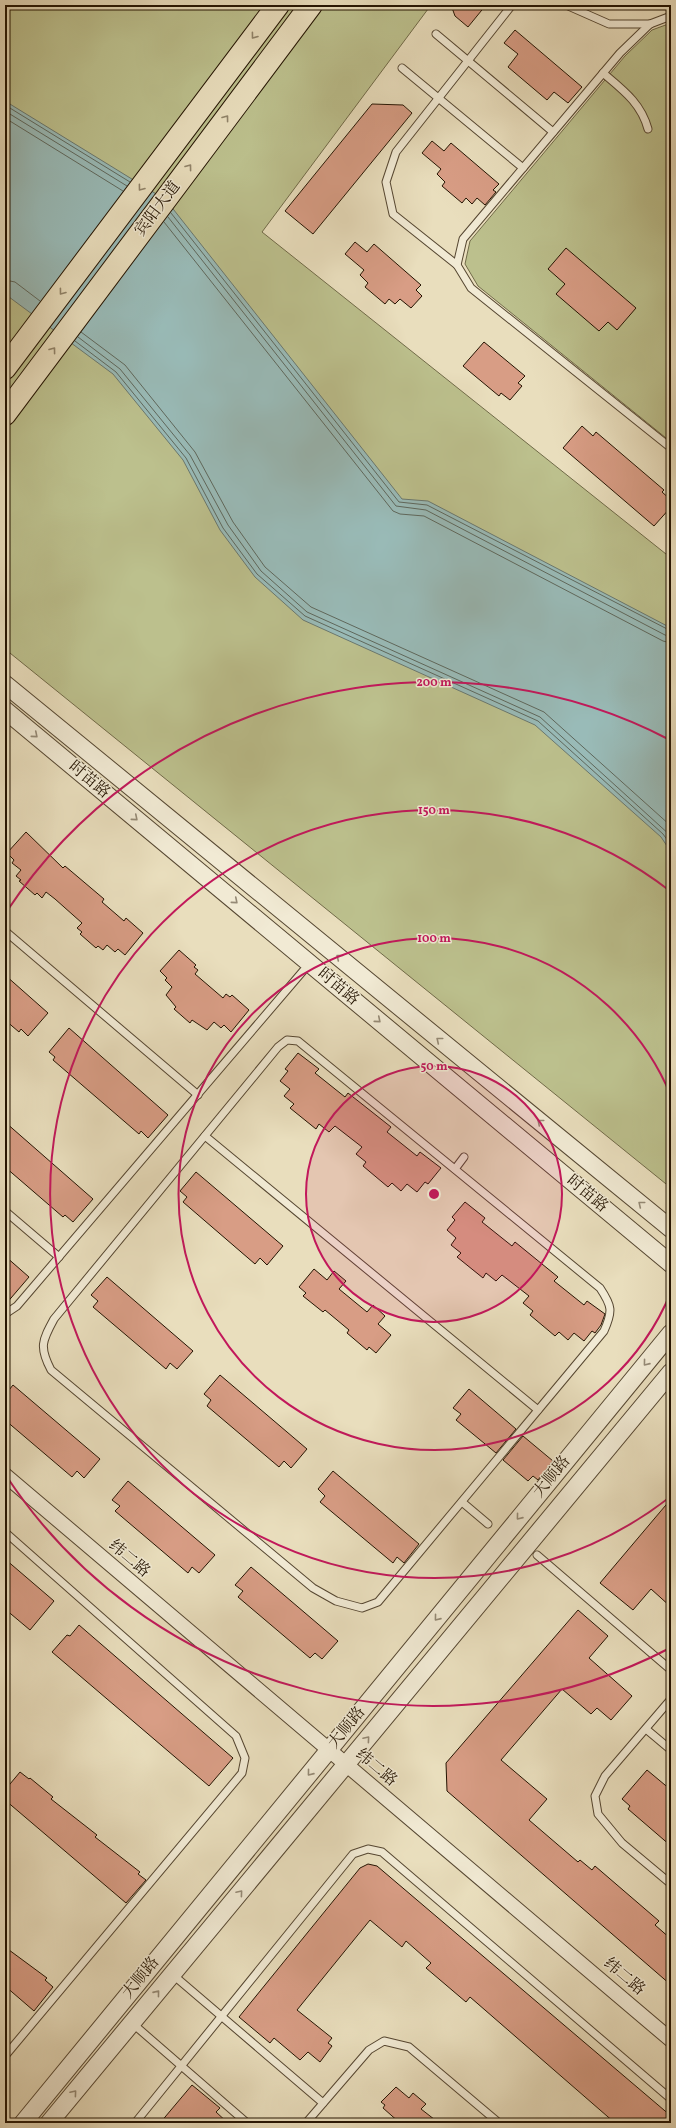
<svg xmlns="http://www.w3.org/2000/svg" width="676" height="2128" viewBox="0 0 676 2128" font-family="Vollkorn,'Noto Serif SC',serif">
<rect width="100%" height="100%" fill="#e9debd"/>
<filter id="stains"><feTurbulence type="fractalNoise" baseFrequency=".005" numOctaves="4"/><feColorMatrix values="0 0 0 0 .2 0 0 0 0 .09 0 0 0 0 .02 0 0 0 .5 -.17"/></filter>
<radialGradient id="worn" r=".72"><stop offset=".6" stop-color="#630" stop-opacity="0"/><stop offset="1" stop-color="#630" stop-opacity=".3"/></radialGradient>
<!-- green -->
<g fill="#bcc08d" stroke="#706a48">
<path d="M 5,5 L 431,5 L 262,232 L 671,558 L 671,1188 L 5,649 Z"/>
<path d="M 671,23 L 671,442 L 478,286 L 465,264 L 470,241 L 625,56 L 652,30 Z"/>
</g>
<!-- water -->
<path fill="#99bbb8" stroke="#6a786f" d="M 5,101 L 166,200 L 402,499 L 428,501 L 671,628 L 671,852 L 661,837 L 535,725 L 303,620 L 255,577 L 220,530 L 183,460 L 113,374 L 5,294 Z"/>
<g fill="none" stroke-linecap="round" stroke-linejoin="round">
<!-- shore -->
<g stroke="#5e685d" stroke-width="1">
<path d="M 5,105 L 130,182"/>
<path d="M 5,111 L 127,186"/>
<path d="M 5,118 L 123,191"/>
<path d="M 171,213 L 399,502 L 427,505 L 671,631"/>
<path d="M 168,217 L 396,506 L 426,510 L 665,635 L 671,637"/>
<path d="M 164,222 L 393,511 L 400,514 L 424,516 L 663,641 L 671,643"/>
<path d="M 5,280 L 15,282 L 40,301"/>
<path d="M 81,332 L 125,365 L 195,452 L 233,522 L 265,567 L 311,607 L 544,712 L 671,826"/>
<path d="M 78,337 L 120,369 L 190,455 L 228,525 L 261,571 L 307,612 L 540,717 L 671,836"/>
<path d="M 75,341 L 116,372 L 186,458 L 223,528 L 257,574 L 305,616 L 538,721 L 663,834 L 671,845"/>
</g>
</g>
<!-- building -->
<g fill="#d89d85" stroke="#241402">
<path d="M 451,5 L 486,5 L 468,27 L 455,16 Z"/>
<path d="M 515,30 L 582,87 L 568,103 L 554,92 L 547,100 L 508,67 L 518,54 L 504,43 Z"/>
<path d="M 372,104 L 403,105 L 412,113 L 313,234 L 285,211 Z"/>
<path d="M 432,141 L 444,151 L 451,143 L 499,184 L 493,190 L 496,192 L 485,205 L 477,198 L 472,204 L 466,198 L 462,203 L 442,186 L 445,182 L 437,174 L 441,169 L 422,153 Z"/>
<path d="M 355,242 L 367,252 L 374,244 L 421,285 L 416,290 L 422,296 L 411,308 L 400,299 L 395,304 L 389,299 L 385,304 L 365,287 L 368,283 L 360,275 L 364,270 L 345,254 Z"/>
<path d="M 566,248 L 636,308 L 617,330 L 608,322 L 599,331 L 556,294 L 565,284 L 548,269 Z"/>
<path d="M 484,342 L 525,376 L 518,383 L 522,386 L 510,400 L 501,393 L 499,396 L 463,366 Z"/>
<path d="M 582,426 L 593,436 L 596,432 L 664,490 L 662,492 L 671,500 L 671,507 L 654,526 L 563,448 Z"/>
<path d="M 26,832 L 63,868 L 65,866 L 104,899 L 102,902 L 124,921 L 126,918 L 143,933 L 125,955 L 118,949 L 115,952 L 107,945 L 103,950 L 98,946 L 96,948 L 80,934 L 82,932 L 77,928 L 82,923 L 55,899 L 46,892 L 42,898 L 37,893 L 35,895 L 19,881 L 21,880 L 16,876 L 21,870 L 12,863 L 14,860 L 7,853 Z"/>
<path d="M 179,950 L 196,965 L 194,967 L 198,970 L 195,974 L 223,998 L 226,994 L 230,997 L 232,995 L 249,1010 L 231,1032 L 224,1025 L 221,1028 L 214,1022 L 207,1030 L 192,1020 L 190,1023 L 174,1009 L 176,1007 L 166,995 L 172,987 L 165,980 L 167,978 L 160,971 Z"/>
<path d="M 5,975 L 48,1013 L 28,1036 L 21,1029 L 19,1032 L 5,1020 Z"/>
<path d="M 69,1028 L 168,1115 L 148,1138 L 141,1131 L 139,1134 L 53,1060 L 55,1057 L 49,1052 Z"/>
<path d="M 298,1053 L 319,1069 L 315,1073 L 345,1097 L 348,1093 L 391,1127 L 387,1132 L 417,1156 L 420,1152 L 441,1168 L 428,1184 L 425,1182 L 417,1192 L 407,1184 L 401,1191 L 392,1183 L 388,1187 L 363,1166 L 366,1162 L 356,1154 L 362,1147 L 335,1126 L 329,1132 L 319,1124 L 316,1129 L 290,1108 L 294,1104 L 284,1096 L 290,1089 L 280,1081 L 288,1071 L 285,1069 Z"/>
<path d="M 5,1122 L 93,1199 L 73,1222 L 65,1215 L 63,1217 L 5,1167 Z"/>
<path d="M 196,1172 L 283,1246 L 267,1265 L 260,1258 L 255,1264 L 183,1202 L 187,1197 L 180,1191 Z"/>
<path d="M 465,1202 L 485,1218 L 482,1222 L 512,1246 L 515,1242 L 558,1277 L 554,1281 L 584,1305 L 587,1301 L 605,1314 L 601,1325 L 595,1333 L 592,1331 L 584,1341 L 574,1333 L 568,1340 L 559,1332 L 555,1336 L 530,1315 L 533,1311 L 523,1303 L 529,1296 L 502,1275 L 496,1281 L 486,1273 L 483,1278 L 457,1257 L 461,1253 L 451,1245 L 456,1238 L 447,1230 L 455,1220 L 452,1217 Z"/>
<path d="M 5,1256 L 29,1277 L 5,1305 Z"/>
<path d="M 314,1269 L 327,1280 L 334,1271 L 346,1281 L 339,1289 L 367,1312 L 373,1305 L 385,1316 L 378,1324 L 391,1335 L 376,1353 L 369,1347 L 367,1350 L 347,1333 L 349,1330 L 325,1310 L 323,1312 L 303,1296 L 306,1293 L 299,1287 Z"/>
<path d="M 107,1277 L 193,1351 L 177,1369 L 170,1363 L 166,1369 L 93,1307 L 98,1301 L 91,1295 Z"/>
<path d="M 220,1375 L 307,1449 L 291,1468 L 284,1461 L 279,1467 L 207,1406 L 211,1400 L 204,1394 Z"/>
<path d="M 13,1385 L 100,1459 L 84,1478 L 77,1471 L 72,1477 L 5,1420 L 5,1395 Z"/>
<path d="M 469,1389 L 516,1429 L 496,1453 L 456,1420 L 461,1414 L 453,1408 Z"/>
<path d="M 523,1436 L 553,1461 L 538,1480 L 533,1476 L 528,1481 L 503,1460 Z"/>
<path d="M 333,1471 L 419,1544 L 404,1563 L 397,1557 L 393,1563 L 320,1502 L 325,1496 L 318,1489 Z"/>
<path d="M 128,1481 L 215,1555 L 199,1573 L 192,1567 L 188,1573 L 115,1511 L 120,1506 L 112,1500 Z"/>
<path d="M 671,1499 L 671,1607 L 651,1589 L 633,1610 L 600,1583 Z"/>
<path d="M 5,1559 L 54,1601 L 30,1630 L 5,1609 Z"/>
<path d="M 251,1567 L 338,1641 L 322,1659 L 315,1653 L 310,1658 L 238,1597 L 243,1591 L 235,1585 Z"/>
<path d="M 578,1610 L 608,1636 L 589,1658 L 632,1696 L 611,1720 L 597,1708 L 591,1714 L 562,1689 L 501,1760 L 547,1799 L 529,1820 L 578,1862 L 580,1860 L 592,1870 L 595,1866 L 659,1921 L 655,1925 L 671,1939 L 671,1985 L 447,1791 L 446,1763 Z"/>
<path d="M 79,1625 L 233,1758 L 209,1786 L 52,1652 L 67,1635 L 70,1636 Z"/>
<path d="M 647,1770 L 671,1790 L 671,1846 L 628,1809 L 630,1806 L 622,1799 Z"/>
<path d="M 20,1772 L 29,1779 L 30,1778 L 53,1797 L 51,1799 L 97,1835 L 95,1837 L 140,1872 L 138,1874 L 146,1880 L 126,1903 L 5,1800 L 5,1790 Z"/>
<path d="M 368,1864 L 377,1866 L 671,2116 L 671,2123 L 615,2123 L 470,1997 L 466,2002 L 426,1968 L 431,1963 L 406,1941 L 402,1947 L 370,1920 L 297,2010 L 332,2038 L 328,2043 L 332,2046 L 320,2062 L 308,2052 L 300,2060 L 274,2038 L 270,2043 L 239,2017 L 360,1868 Z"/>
<path d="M 5,1947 L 47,1978 L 45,1980 L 53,1987 L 34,2011 L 5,1986 Z"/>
<path d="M 192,2085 L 220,2108 L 216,2112 L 228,2123 L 160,2123 Z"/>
<path d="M 396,2087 L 409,2098 L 413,2093 L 426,2104 L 421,2109 L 439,2123 L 400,2123 L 383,2108 L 385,2105 L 381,2102 Z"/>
</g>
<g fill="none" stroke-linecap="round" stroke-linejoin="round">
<defs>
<g id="service">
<path d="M 566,5 L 609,24 L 650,24"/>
<path d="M 671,16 L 650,24 L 620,53 L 463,239 L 457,265 L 471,288 L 671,448"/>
<path d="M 436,34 L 553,132"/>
<path d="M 402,68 L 523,168"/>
<path d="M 603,73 C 623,90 641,103 648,129"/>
<path d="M 457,265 L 393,214 L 386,182 L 396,152 L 512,5"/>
<path d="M 5,931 L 198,1095"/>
<path d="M 287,1040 L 298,1041 L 600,1288 C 612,1306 613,1311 604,1331 L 378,1602 L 362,1608 L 336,1601 L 313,1588 L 51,1370 C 39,1347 42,1341 54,1319 L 278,1047 Z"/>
<path d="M 205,1136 L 538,1410"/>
<path d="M 455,1169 L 464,1157"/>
<path d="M 5,1211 L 59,1257"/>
<path d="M 5,1314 L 17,1306 L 303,971"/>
<path d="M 462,1502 L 488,1524"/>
<path d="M 5,1532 L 236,1736 L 245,1758 L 242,1773 L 5,2056"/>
<path d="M 537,1555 L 671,1670"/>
<path d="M 671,1699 L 605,1776 L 595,1796 L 598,1814 L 622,1843 L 671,1884"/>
<path d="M 646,1729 L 671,1750"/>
<path d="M 172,1974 L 323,2103"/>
<path d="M 132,2023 L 247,2123"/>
<path d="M 135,2123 L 353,1854 L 368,1849 L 382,1852 L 671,2099"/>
<path d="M 306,2123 L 369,2050 L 384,2041 L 409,2047 L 499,2123"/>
</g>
<path id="minor" d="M 5,1475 L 671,2040"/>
<g id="tertiary">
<path d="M 5,684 L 671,1229"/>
<path d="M 5,710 L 671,1264"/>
<path d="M 23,2123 L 671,1333"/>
<path d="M 49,2123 L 671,1372"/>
</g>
<g id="trunk">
<path d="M 5,368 L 278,5"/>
<path d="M 5,414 L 311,5"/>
</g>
</defs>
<!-- service casing -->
<use href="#service" stroke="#554631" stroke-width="9"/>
<!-- minor casing -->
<use href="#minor" stroke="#554631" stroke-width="16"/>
<!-- tertiary casing -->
<use href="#tertiary" stroke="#554631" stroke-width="19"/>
<!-- trunk casing -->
<use href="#trunk" stroke="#241402" stroke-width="24"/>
<!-- service -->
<use href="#service" stroke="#f1ead4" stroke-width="7"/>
<!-- minor -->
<use href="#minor" stroke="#f1ead4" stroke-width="14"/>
<!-- tertiary -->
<use href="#tertiary" stroke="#f1ead4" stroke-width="17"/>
<!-- trunk -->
<use href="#trunk" stroke="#e9debd" stroke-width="22"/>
</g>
<!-- one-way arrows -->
<defs><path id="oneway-chevron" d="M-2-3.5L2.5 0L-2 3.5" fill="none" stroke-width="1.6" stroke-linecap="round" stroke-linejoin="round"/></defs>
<g stroke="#908369">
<use href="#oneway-chevron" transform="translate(254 36) rotate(127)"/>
<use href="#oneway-chevron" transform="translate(226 118) rotate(-53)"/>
<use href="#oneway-chevron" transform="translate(189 167) rotate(-53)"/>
<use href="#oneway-chevron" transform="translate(141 188) rotate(127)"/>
<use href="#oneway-chevron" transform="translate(62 292) rotate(127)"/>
<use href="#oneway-chevron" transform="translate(53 350) rotate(-53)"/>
</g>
<g stroke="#958a76">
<use href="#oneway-chevron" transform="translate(35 735) rotate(40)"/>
<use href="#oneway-chevron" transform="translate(135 818) rotate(40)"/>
<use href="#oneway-chevron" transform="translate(235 901) rotate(40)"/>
<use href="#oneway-chevron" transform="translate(339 957) rotate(-141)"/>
<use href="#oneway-chevron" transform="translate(378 1020) rotate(40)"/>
<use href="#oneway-chevron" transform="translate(439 1040) rotate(-141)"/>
<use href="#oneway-chevron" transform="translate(540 1122) rotate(-141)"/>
<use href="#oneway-chevron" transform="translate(641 1204) rotate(-141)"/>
<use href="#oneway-chevron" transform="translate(646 1363) rotate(129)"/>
<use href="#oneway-chevron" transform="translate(519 1517) rotate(129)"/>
<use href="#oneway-chevron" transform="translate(437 1618) rotate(129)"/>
<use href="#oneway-chevron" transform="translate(367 1739) rotate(-50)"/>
<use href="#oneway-chevron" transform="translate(310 1773) rotate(129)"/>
<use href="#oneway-chevron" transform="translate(240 1893) rotate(-50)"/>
<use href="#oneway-chevron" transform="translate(157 1993) rotate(-51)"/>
<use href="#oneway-chevron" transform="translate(74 2093) rotate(-50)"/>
</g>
<!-- distance rings -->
<circle cx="434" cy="1194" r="128" fill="#c2185b" fill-opacity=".12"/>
<g fill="none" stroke="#c2185b" stroke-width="2">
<circle cx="434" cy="1194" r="128"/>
<path d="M671 1292A256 256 0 1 1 671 1096"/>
<path d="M670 1497A384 384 0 1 1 670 891"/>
<path d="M670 1648A512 512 0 0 1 7 1477M7 911A512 512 0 0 1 670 740"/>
</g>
<g text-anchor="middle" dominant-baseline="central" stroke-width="3" stroke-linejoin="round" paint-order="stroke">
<!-- street labels -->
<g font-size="16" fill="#241402" stroke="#f1ead4">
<text transform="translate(158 209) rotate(-53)">宾阳大道</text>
<text transform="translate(89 780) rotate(40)">时苗路</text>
<text transform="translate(338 987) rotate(40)">时苗路</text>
<text transform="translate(587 1194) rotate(40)">时苗路</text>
<text transform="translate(552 1477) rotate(-51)">大顺路</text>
<text transform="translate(129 1559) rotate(40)">纬二路</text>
<text transform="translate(347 1728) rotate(-51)">大顺路</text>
<text transform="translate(376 1768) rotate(40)">纬二路</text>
<text transform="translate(624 1977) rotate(40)">纬二路</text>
<text transform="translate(141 1978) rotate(-51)">大顺路</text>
</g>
</g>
<circle cx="434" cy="1194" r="6" fill="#c2185b" stroke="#f1ead4" stroke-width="2"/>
<g font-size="12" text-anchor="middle" font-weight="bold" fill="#c2185b" stroke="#f1ead4" stroke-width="3" stroke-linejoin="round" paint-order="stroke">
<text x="434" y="686">200 m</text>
<text x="434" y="814">150 m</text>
<text x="434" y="942">100 m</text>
<text x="434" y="1070">50 m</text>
</g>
<!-- margin -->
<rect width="676" height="2128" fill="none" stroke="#e9debd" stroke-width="20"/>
<rect x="6" y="6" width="664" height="2116" fill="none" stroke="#241402" stroke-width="2"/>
<rect x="10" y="10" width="656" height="2108" fill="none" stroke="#241402"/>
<rect width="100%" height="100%" filter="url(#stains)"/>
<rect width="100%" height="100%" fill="url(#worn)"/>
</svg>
